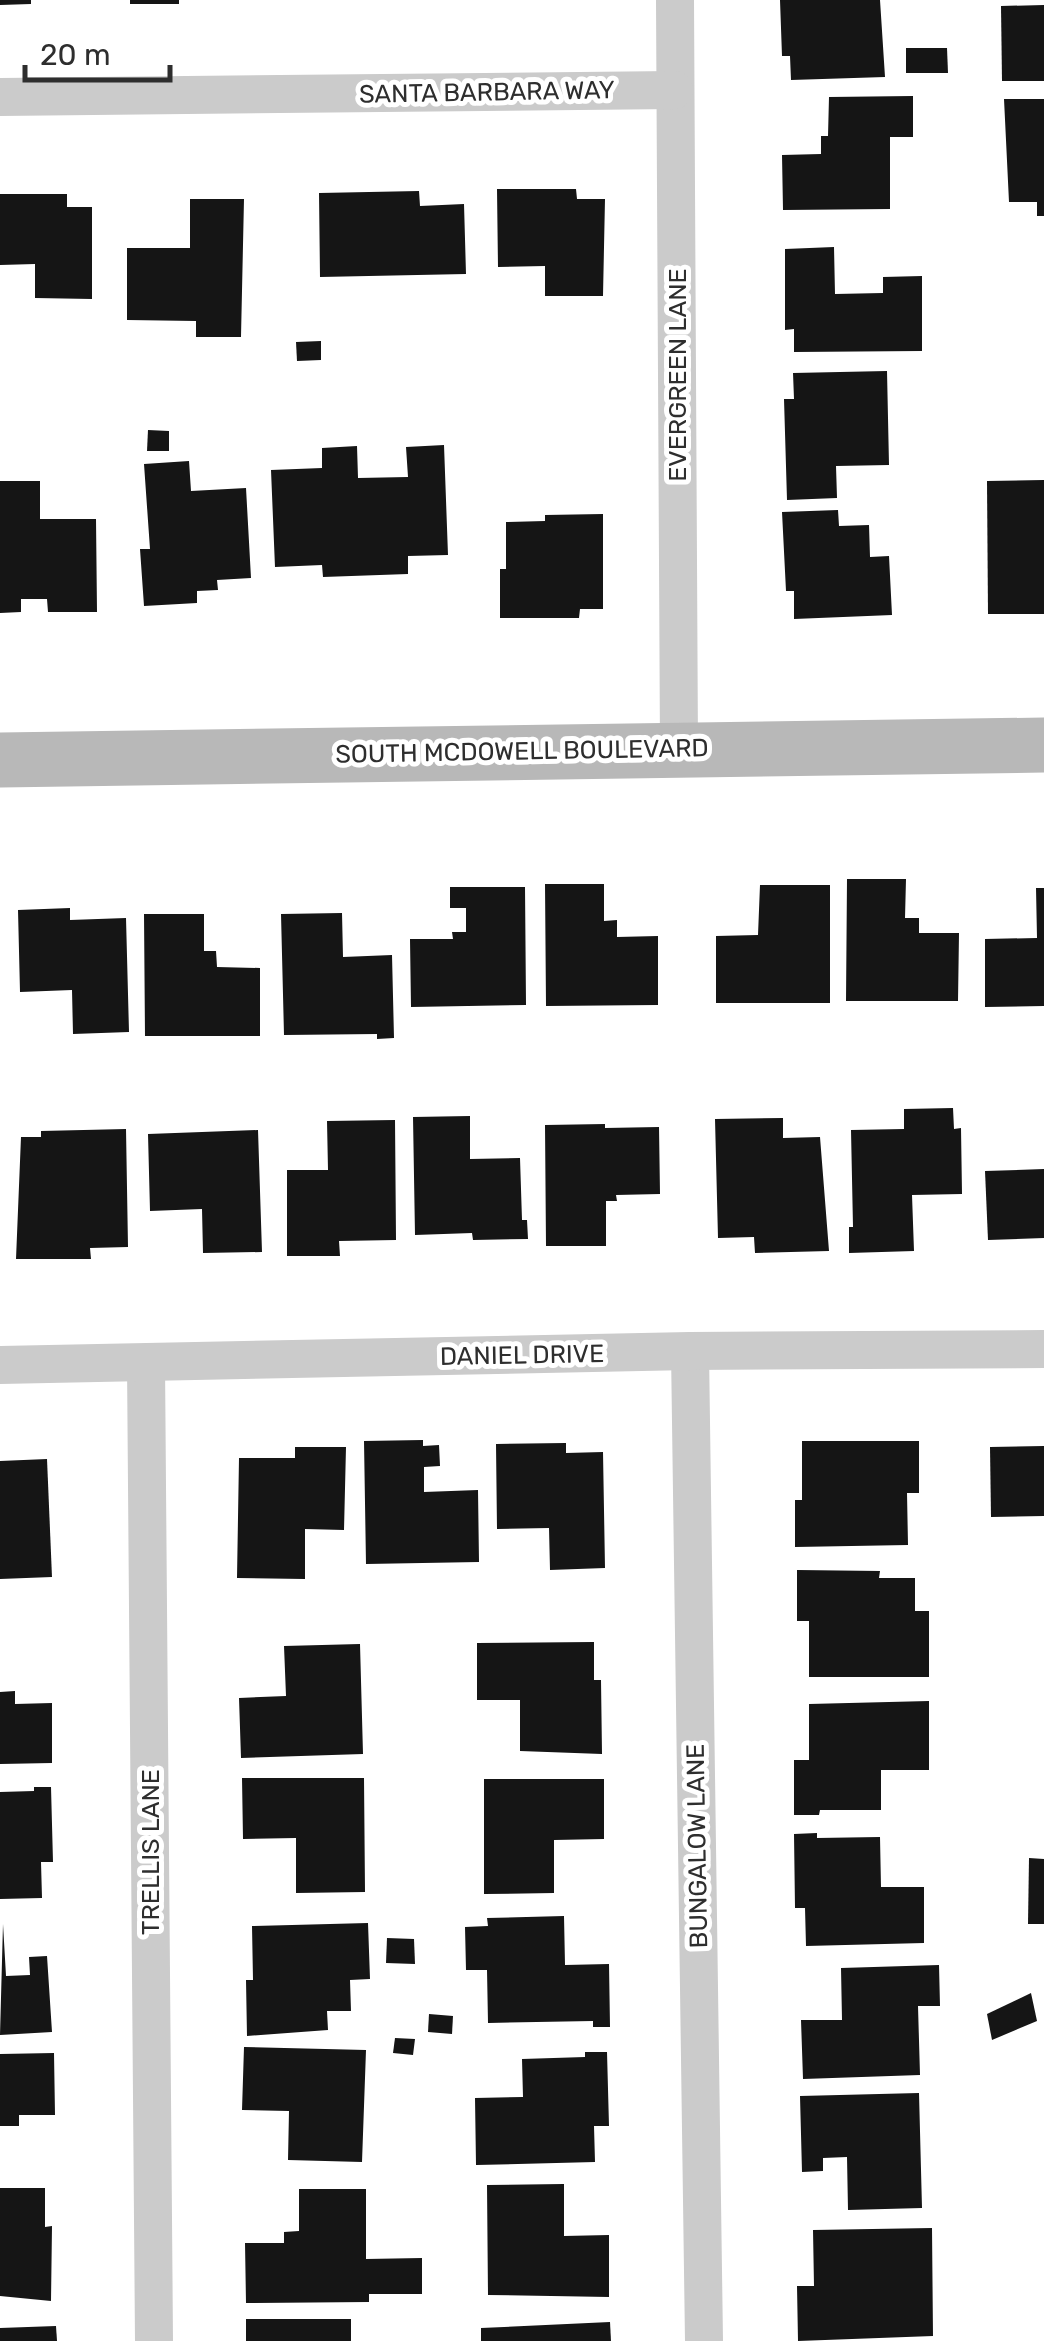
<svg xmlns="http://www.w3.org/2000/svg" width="1044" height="2341" viewBox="0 0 1044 2341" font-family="Rubik,sans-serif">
<rect width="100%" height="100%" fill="#fff"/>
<!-- building -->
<g fill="#151515">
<path d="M 0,0 L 31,0 L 31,4 L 0,5 Z"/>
<rect x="130" y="0" width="49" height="4"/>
<path d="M 780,0 L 880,0 L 885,77 L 791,80 L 790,56 L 782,56 Z"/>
<path d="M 1044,5 L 1044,81 L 1002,81 L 1001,6 Z"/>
<path d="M 906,48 L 947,48 L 948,73 L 906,73 Z"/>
<path d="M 913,96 L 913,137 L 890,137 L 890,209 L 783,210 L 782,155 L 821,154 L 821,136 L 828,136 L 829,97 Z"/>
<path d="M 1004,99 L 1044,99 L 1044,216 L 1037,216 L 1037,202 L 1009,202 Z"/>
<path d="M 497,189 L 576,189 L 577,199 L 605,199 L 603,296 L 545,296 L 545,266 L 498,267 Z"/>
<path d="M 419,191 L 420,206 L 464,204 L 466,274 L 320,277 L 319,193 Z"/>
<path d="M 0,194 L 67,194 L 67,207 L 92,207 L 92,299 L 35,298 L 35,264 L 0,265 Z"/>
<path d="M 190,199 L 244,199 L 241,337 L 196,337 L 196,321 L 127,320 L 127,248 L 190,248 Z"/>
<path d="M 834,247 L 835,294 L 883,293 L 883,277 L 922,276 L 922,351 L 794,352 L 794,329 L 785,330 L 785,249 Z"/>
<path d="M 321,341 L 321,360 L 297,361 L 296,342 Z"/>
<path d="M 887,371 L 889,465 L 836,466 L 837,498 L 787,500 L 784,399 L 794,399 L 793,373 Z"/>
<path d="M 148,430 L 169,431 L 169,451 L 147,451 Z"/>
<path d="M 444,445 L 448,555 L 408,556 L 408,574 L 323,577 L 322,565 L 275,567 L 271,470 L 322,468 L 322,448 L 357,446 L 358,478 L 408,477 L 406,447 Z"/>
<path d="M 189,461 L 191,491 L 246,488 L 251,578 L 217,580 L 218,590 L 197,591 L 197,603 L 144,606 L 140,549 L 150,549 L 144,464 Z"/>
<path d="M 1044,480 L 1044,614 L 988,614 L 987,481 Z"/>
<path d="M 0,481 L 40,481 L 40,519 L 96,519 L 97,612 L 48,612 L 47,599 L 21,599 L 21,612 L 0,613 Z"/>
<path d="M 838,510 L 839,526 L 869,525 L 870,557 L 889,556 L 892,615 L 794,619 L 794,591 L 786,591 L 782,512 Z"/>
<path d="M 603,514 L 603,609 L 580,609 L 579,618 L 500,618 L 500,569 L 506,569 L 506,522 L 545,521 L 545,515 Z"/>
<path d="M 847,879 L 906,879 L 905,918 L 919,918 L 919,933 L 959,933 L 958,1001 L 846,1001 Z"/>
<path d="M 545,884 L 604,884 L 604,921 L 617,920 L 617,937 L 658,936 L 658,1005 L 546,1006 Z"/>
<path d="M 760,885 L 830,885 L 830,1003 L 716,1003 L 716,936 L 758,935 Z"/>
<path d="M 450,887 L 525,887 L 526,1005 L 411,1007 L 410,939 L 453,939 L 452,932 L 466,932 L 466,908 L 450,908 Z"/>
<path d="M 1036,888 L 1044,888 L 1044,1006 L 985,1007 L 985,939 L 1037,938 Z"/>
<path d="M 70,908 L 70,920 L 126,918 L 129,1032 L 73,1034 L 72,990 L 20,992 L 18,910 Z"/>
<path d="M 342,913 L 343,957 L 392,955 L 394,1038 L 377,1039 L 377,1034 L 284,1035 L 281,914 Z"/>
<path d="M 144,914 L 204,914 L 204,951 L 216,951 L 217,967 L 260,968 L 260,1036 L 145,1036 Z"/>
<path d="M 953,1108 L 954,1129 L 961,1128 L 962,1194 L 912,1195 L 914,1251 L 849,1253 L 849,1227 L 853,1227 L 851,1130 L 904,1129 L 904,1109 Z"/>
<path d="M 470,1116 L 470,1159 L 520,1158 L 522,1220 L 527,1220 L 528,1239 L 473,1240 L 472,1233 L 415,1235 L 413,1117 Z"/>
<path d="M 783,1118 L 783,1138 L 820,1137 L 829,1251 L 755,1253 L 754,1237 L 718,1238 L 715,1119 Z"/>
<path d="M 395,1120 L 396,1240 L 339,1241 L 340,1256 L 287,1256 L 287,1170 L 328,1170 L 327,1121 Z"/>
<path d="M 605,1124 L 605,1128 L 659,1127 L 660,1194 L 616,1195 L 617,1201 L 606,1201 L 606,1246 L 546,1246 L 545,1125 Z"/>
<path d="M 126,1129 L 128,1247 L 90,1248 L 91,1259 L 16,1259 L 21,1137 L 41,1137 L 41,1131 Z"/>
<path d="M 258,1130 L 262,1252 L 203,1253 L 202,1209 L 150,1211 L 148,1134 Z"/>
<path d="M 1044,1169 L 1044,1238 L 988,1240 L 985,1171 Z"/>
<path d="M 423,1440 L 423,1446 L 439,1445 L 440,1466 L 424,1467 L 424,1492 L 478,1490 L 479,1562 L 366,1564 L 364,1441 Z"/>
<path d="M 802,1441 L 919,1441 L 919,1493 L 907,1493 L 908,1545 L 795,1547 L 795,1500 L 802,1500 Z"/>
<path d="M 566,1443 L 566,1453 L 603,1452 L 605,1568 L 550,1570 L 549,1528 L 497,1529 L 496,1444 Z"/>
<path d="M 1044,1446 L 1044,1516 L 991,1517 L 990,1447 Z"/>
<path d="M 295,1447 L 346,1447 L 344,1530 L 305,1529 L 305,1579 L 237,1578 L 239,1458 L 295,1458 Z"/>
<path d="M 47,1459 L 52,1577 L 0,1579 L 0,1461 Z"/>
<path d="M 797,1570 L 880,1571 L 879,1578 L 915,1578 L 915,1611 L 929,1611 L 929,1677 L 809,1677 L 809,1621 L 797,1621 Z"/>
<path d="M 594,1642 L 594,1680 L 601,1680 L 602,1754 L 520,1751 L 520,1700 L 477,1700 L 477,1643 Z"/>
<path d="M 360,1644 L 363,1754 L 241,1758 L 239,1698 L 286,1696 L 284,1646 Z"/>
<path d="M 15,1691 L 15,1704 L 52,1703 L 52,1763 L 0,1764 L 0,1692 Z"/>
<path d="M 929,1701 L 929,1770 L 881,1770 L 881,1810 L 820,1810 L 819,1815 L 794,1815 L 794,1760 L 809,1760 L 809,1704 Z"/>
<path d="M 242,1778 L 364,1778 L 365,1892 L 296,1893 L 296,1838 L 243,1839 Z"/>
<path d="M 484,1779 L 604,1779 L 604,1839 L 554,1840 L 554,1893 L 484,1894 Z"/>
<path d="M 34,1787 L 51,1787 L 53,1862 L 41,1862 L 42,1898 L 0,1899 L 0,1792 L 34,1791 Z"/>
<path d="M 817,1833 L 817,1838 L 880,1837 L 881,1887 L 924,1887 L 924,1943 L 806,1946 L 805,1908 L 795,1908 L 794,1834 Z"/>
<path d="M 1029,1858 L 1044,1859 L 1044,1924 L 1028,1924 Z"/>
<path d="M 564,1916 L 565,1965 L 609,1964 L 610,2027 L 593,2027 L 593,2021 L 488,2023 L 487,1970 L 466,1970 L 465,1927 L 488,1926 L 487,1918 Z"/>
<path d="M 368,1923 L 370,1979 L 350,1980 L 351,2011 L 327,2011 L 328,2030 L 247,2036 L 246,1980 L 253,1980 L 252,1926 Z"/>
<path d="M 3,1924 L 6,1976 L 30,1975 L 29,1957 L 47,1956 L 52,2032 L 0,2035 Z"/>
<path d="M 387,1938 L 414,1939 L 415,1964 L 386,1963 Z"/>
<path d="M 939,1965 L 940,2006 L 918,2006 L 920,2075 L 803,2079 L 801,2020 L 842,2020 L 841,1968 Z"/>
<path d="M 1031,1993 L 1037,2021 L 992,2040 L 987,2014 Z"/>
<path d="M 429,2014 L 453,2016 L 452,2034 L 428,2032 Z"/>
<path d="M 395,2038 L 415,2039 L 413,2055 L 393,2053 Z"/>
<path d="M 244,2047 L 366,2050 L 362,2162 L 288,2160 L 289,2111 L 242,2110 Z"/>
<path d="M 585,2052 L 607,2052 L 609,2126 L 594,2126 L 595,2162 L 476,2165 L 475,2098 L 523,2097 L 522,2059 L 585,2057 Z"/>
<path d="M 54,2053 L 55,2115 L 19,2115 L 19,2126 L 0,2126 L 0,2054 Z"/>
<path d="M 919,2093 L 922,2208 L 848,2210 L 847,2157 L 823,2158 L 823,2171 L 802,2172 L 800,2096 Z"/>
<path d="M 564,2184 L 564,2236 L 609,2235 L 609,2297 L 488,2295 L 487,2185 Z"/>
<path d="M 0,2188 L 45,2188 L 45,2227 L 52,2226 L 51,2301 L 0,2296 Z"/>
<path d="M 299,2189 L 366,2189 L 366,2259 L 422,2258 L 422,2294 L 369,2294 L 369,2302 L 246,2303 L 245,2243 L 284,2243 L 284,2232 L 299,2231 Z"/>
<path d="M 932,2228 L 933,2336 L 798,2341 L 797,2286 L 814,2286 L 813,2230 Z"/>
<rect x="246" y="2319" width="105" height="22"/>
<path d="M 610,2322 L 611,2341 L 481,2341 L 481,2328 Z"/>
<path d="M 56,2326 L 57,2341 L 0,2341 L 0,2328 Z"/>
</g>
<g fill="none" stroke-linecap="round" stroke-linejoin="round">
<!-- street -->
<g stroke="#cbcbcb" stroke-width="38">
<path d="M 675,0 L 679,749"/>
<path d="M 0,97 L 674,90"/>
<path d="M 690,1351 L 704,2341"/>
<path d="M 146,1363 L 154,2341"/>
<path d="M 0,1365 L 690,1351 L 1044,1349"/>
</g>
<!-- secondary -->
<path stroke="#b8b8b8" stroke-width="55" d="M 0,760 L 1044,745"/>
</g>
<g text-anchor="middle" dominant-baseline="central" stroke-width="10" stroke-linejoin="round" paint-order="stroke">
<!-- street labels -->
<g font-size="25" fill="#2e2e2e" stroke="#fff">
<text transform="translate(487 92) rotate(-1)">SANTA BARBARA WAY</text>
<text transform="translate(677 375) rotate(-90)">EVERGREEN LANE</text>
<text transform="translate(522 751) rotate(-1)">SOUTH MCDOWELL BOULEVARD</text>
<text transform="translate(522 1355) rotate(-1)">DANIEL DRIVE</text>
<text transform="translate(697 1846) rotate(-91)">BUNGALOW LANE</text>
<text transform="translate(150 1852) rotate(-90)">TRELLIS LANE</text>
</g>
</g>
<!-- scale -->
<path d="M25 65v15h145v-15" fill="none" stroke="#2e2e2e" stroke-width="5"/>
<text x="40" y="65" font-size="30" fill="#2e2e2e" stroke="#ffffff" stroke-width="8" paint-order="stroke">20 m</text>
</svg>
